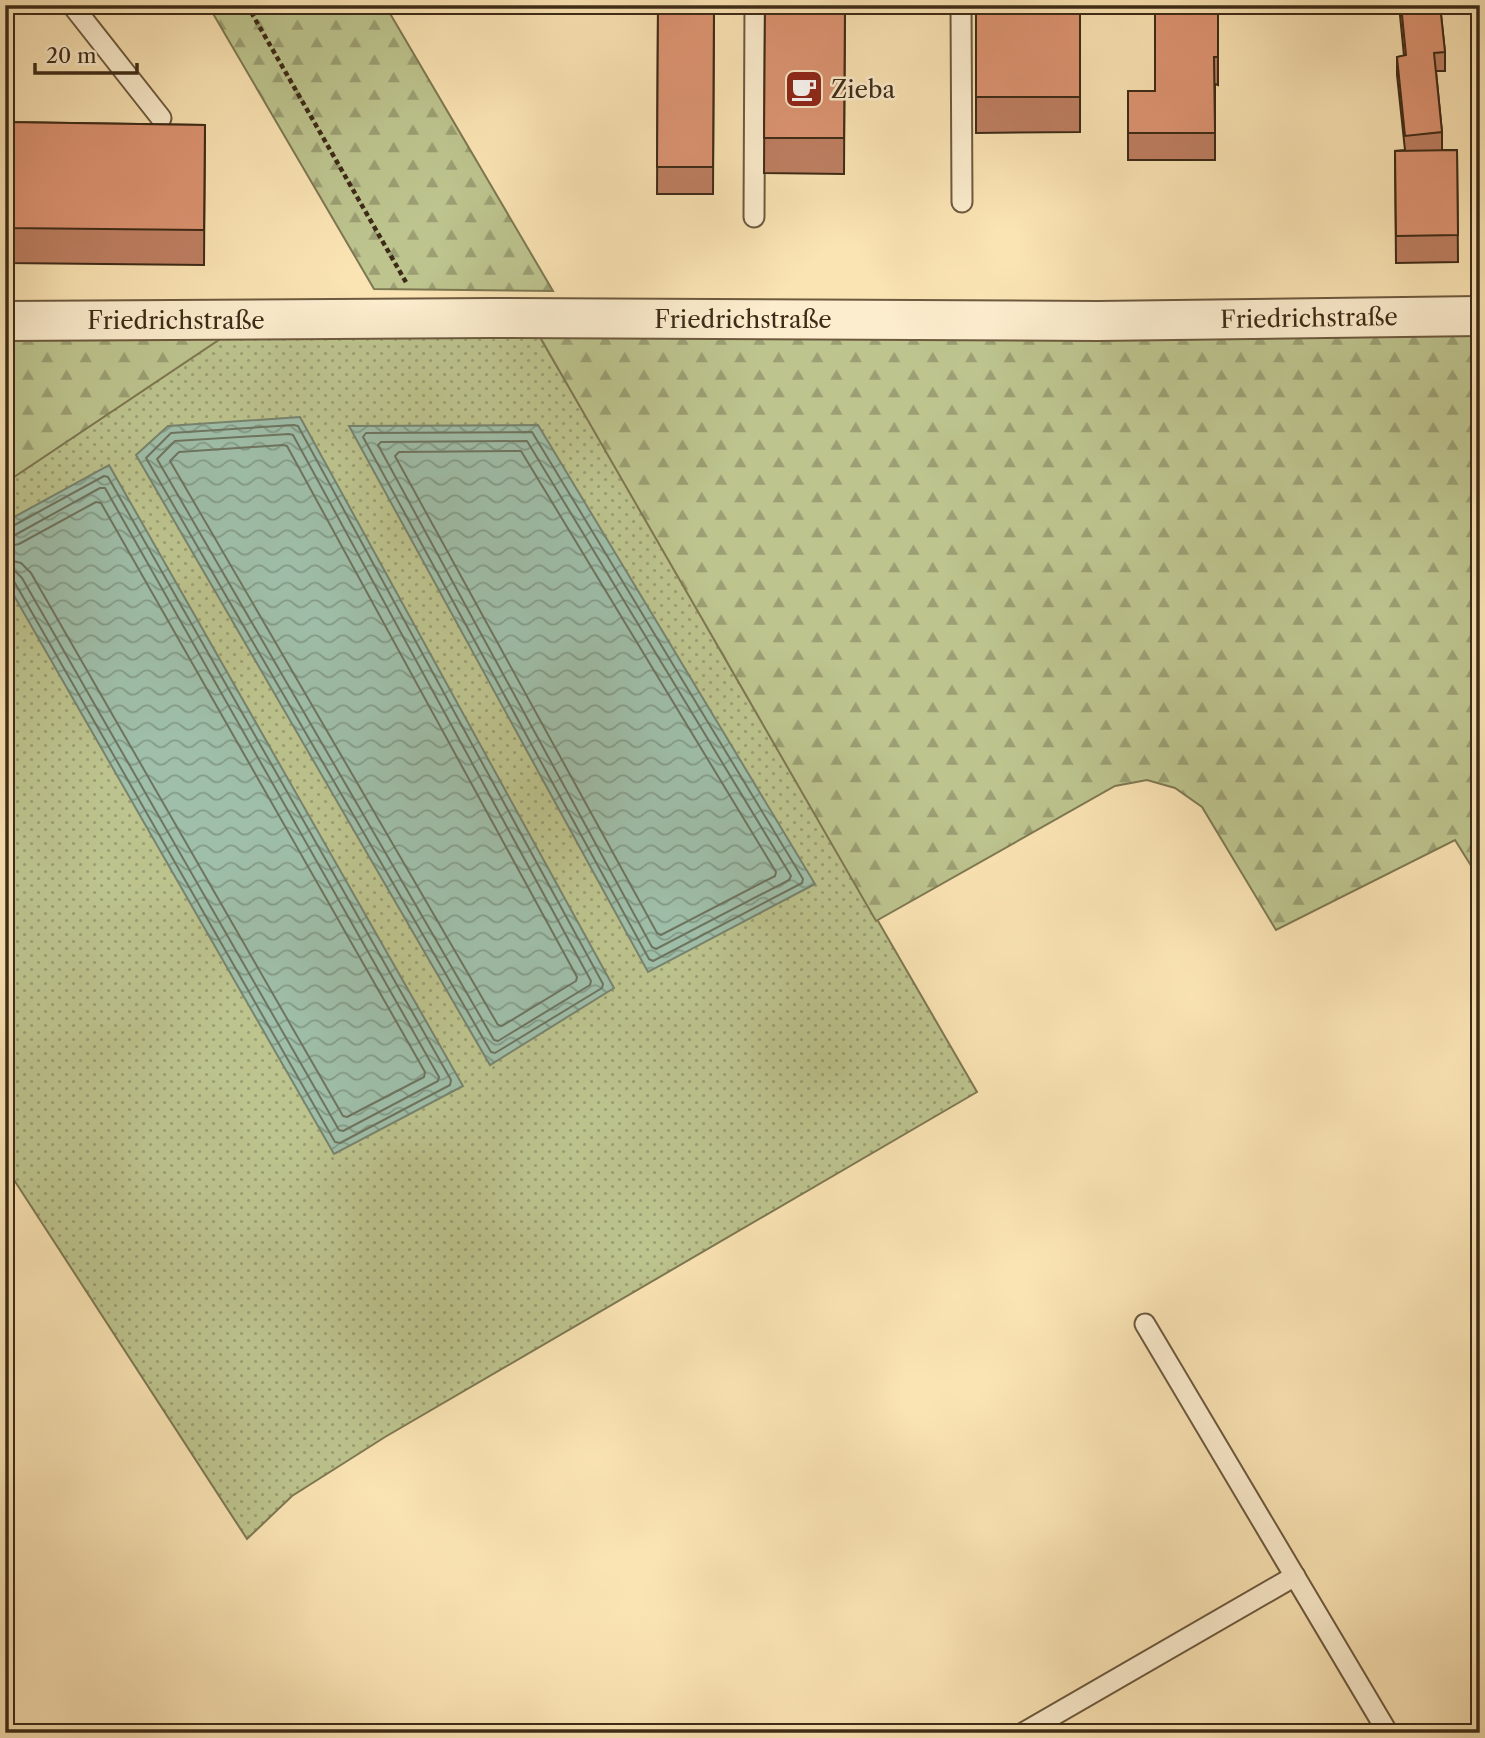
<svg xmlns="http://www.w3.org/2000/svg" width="1485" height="1738" viewBox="0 0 1485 1738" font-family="'Libre Caslon Text',serif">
<defs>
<pattern id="grass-dots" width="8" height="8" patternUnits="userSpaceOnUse" patternTransform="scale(1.75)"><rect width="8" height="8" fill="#bdc48e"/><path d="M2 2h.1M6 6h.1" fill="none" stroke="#9b9f73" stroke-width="1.8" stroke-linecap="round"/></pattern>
<pattern id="forest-firs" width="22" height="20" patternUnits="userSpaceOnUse" patternTransform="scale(1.75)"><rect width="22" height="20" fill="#bdc48e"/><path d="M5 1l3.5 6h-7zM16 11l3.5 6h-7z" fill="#9b9f73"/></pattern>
<pattern id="water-waves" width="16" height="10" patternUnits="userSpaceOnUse" patternTransform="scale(1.75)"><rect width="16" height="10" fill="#9fbfaa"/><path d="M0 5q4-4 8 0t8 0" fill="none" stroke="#839b89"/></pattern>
</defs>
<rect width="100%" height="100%" fill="#fbe4b4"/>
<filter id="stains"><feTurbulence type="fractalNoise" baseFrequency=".00286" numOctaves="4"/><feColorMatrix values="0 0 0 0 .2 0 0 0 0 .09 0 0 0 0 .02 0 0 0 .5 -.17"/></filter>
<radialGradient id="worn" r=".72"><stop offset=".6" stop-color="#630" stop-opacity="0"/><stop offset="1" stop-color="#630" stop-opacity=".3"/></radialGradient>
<!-- grass -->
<path fill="url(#grass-dots)" stroke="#7e7852" stroke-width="2" d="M 529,318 L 977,1092 L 385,1437 L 292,1496 L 247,1539 L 5,1166 L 5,483 L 250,319 Z"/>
<!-- forest -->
<g fill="url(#forest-firs)" stroke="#7e7852" stroke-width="2">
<path d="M 208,5 L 385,5 L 553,291 L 374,289 Z"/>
<path d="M 1480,316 L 1480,880 L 1455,840 L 1276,930 L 1202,807 L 1175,788 L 1147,780 L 1115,786 L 876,921 L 529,318 Z"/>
<path d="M 250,319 L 5,483 L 5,321 Z"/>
</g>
<!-- water -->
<g fill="url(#water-waves)" stroke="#78846f" stroke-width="2">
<path d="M 300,417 L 614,988 L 490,1065 L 136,455 L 168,426 Z"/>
<path d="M 538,425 L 815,884 L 648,972 L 349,426 Z"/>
<path d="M 109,465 L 463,1086 L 334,1154 L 5,580 L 5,522 Z"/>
</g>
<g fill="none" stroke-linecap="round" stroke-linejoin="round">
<!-- shore -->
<g stroke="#6e7560" stroke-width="2">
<path d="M 294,425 L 298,426 L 603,984 L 602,988 L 495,1053 L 491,1052 L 146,458 L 171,433 Z"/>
<path d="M 532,432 L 803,879 L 802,883 L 653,961 L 649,959 L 363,437 L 366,433 Z"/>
<path d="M 289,434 L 293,435 L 591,981 L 590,985 L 498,1041 L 494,1040 L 157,459 L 175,441 Z"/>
<path d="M 527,441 L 791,876 L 789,880 L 656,949 L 652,947 L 378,445 L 381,442 Z"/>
<path d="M 283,445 L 287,446 L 577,977 L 576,981 L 502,1026 L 498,1025 L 170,461 L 179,452 Z"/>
<path d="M 521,451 L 776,872 L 775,876 L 661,935 L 657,933 L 395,456 L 399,452 Z"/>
<path d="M 5,528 L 11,527 L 104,476 L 108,477 L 451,1080 L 450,1085 L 340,1143 L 335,1142 L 15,583 L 5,578"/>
<path d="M 5,537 L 15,535 L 100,488 L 105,488 L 439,1077 L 438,1081 L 343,1131 L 339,1130 L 22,578 L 16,572 L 5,570"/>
<path d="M 5,547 L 19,544 L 96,502 L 101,503 L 425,1072 L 424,1077 L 347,1117 L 343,1116 L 31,573 L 21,563 L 5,559"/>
</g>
<defs>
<g id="service">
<path d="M 72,5 L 161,118"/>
<path d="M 961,5 L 962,202"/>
<path d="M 754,217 L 755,5"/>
<path d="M 1145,1324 L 1388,1733"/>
<path d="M 1023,1733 L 1295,1576"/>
</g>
<path id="minor" d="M 5,321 L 491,318 L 1098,321 L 1480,316"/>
</defs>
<!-- service casing -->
<use href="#service" stroke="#6d593e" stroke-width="23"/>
<!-- minor casing -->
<use href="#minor" stroke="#6d593e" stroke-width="42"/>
<!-- path -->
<path stroke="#3e2b17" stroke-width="4.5" stroke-dasharray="5 3.5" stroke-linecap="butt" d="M 247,5 L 407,284"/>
<!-- service -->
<use href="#service" stroke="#fcedce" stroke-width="19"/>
<!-- minor -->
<use href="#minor" stroke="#fcedce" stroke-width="38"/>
</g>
<!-- wall -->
<g fill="#be7f62" stroke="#3e2b17" stroke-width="2">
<path d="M 658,5 L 714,5 L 713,194 L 657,194 Z"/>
<path d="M 765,5 L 845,5 L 844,174 L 764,173 Z"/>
<path d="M 976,5 L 1080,5 L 1080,132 L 976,133 Z"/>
<path d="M 1399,5 L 1440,5 L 1445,52 L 1445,71 L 1436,71 L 1442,132 L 1442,150 L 1457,150 L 1458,262 L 1396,263 L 1395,151 L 1405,150 L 1397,75 L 1397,57 L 1404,56 Z"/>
<path d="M 1218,11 L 1218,85 L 1215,84 L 1215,160 L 1128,160 L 1128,91 L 1155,91 Z"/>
<path d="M 5,122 L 205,125 L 204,265 L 5,263 Z"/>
</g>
<!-- building -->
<g fill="#dd9472" stroke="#3e2b17" stroke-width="2">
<path d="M 658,5 L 714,5 L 713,167 L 657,167 Z"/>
<path d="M 765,5 L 845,5 L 844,138 L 764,138 Z"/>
<rect x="976" y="5" width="104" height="92"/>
<path d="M 1401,5 L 1440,5 L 1445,52 L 1434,53 L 1442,132 L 1405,136 L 1397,57 L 1406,55 Z"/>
<path d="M 1155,11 L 1218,11 L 1218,57 L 1214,57 L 1215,133 L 1128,133 L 1128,91 L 1155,91 Z"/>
<path d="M 5,122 L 205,125 L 204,230 L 5,228 Z"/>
<path d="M 1457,150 L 1458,235 L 1396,236 L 1395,151 Z"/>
</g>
<!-- icons -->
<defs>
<symbol id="cafe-square" viewBox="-11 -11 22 22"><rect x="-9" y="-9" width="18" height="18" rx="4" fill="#8f2418" stroke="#fcedce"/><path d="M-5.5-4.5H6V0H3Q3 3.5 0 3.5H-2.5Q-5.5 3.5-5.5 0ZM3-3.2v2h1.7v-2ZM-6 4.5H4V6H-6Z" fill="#fff"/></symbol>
</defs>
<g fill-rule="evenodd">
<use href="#cafe-square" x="782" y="67" width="44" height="44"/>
</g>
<g text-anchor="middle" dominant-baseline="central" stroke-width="5" stroke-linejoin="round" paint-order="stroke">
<!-- poi labels -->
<g font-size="24" fill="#3e2b17" stroke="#fcedce" text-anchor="start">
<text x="831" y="89">Zieba</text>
</g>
<!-- street labels -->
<g font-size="24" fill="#3e2b17" stroke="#fcedce">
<text transform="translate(1309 318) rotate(-1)">Friedrichstraße</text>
<text x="743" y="319">Friedrichstraße</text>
<text x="176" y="320">Friedrichstraße</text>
</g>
</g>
<!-- margin -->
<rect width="1485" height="1738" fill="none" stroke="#fbe4b4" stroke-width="28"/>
<rect x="7" y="7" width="1471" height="1724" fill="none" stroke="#3e2b17" stroke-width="3.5"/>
<rect x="14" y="14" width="1457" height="1710" fill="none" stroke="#3e2b17" stroke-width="2"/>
<!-- scale -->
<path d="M35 63v10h102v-10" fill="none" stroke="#3e2b17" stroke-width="3.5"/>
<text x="46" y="63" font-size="21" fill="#3e2b17" stroke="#fcedce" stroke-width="5" paint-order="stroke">20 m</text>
<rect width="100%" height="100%" filter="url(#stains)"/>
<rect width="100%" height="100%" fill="url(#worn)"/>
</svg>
